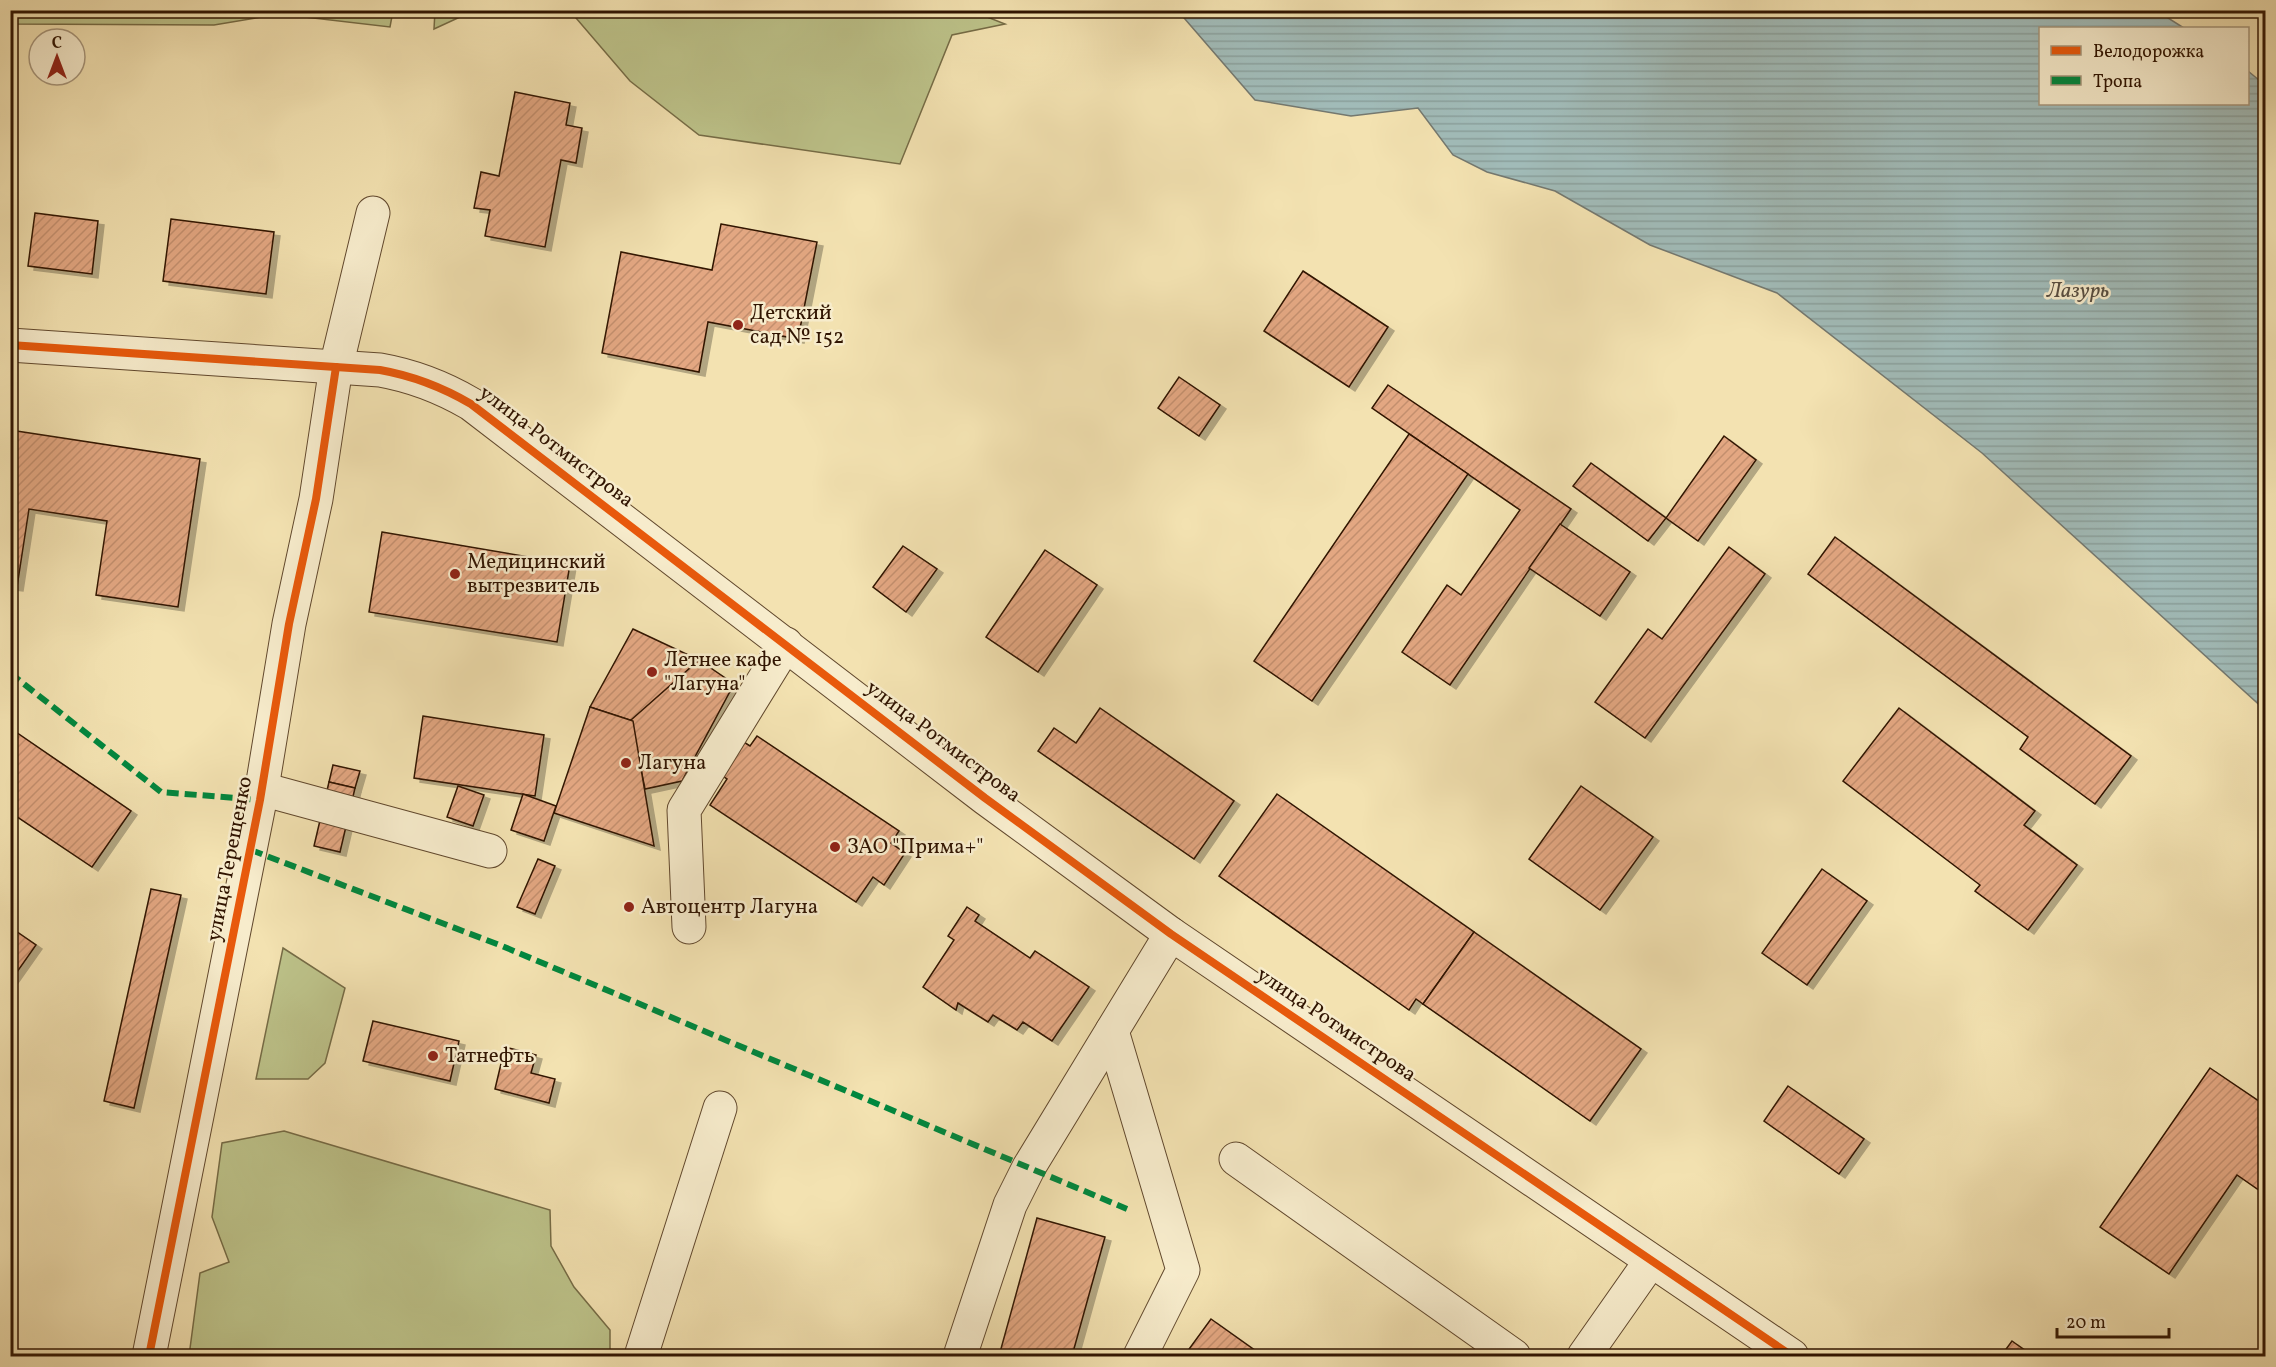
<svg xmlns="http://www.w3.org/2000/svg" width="2276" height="1367" viewBox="0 0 2276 1367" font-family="Vollkorn,serif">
<defs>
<pattern id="water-rules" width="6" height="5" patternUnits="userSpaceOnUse" patternTransform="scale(1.5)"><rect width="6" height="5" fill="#a1bbb8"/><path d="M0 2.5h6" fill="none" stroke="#8ba09c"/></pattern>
<pattern id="building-hatch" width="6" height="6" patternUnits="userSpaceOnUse" patternTransform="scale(1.5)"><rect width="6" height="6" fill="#e3a782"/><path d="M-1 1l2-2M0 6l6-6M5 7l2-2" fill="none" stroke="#c38f6e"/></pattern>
<filter id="shadow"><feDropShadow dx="6" dy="4" stdDeviation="0" flood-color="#0004"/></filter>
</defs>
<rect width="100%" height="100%" fill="#f3e2b1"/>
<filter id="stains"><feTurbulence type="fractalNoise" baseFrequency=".00333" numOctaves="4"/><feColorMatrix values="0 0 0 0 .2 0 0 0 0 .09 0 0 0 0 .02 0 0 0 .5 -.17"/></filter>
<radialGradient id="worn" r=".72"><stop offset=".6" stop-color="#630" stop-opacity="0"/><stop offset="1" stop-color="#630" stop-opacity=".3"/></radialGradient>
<!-- grass -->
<g fill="#bdc38a" stroke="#766c46" stroke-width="1.5">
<path d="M 11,10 L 393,10 L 393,11 L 390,27 L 279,14 L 214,25 L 11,24 Z"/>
<path d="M 435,11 L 435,10 L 473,11 L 434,29 Z"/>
<path d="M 972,11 L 1005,24 L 952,35 L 900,164 L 699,135 L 630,81 L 570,11 Z"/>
<path d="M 283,948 L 345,988 L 325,1063 L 308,1079 L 256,1079 Z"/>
<path d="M 284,1131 L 550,1210 L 551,1246 L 574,1287 L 610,1330 L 610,1356 L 189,1356 L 200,1273 L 229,1262 L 212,1217 L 222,1143 Z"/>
</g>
<!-- water -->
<path fill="url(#water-rules)" stroke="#74786f" stroke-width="1.5" d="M 1178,11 L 2157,11 L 2184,28 L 2040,28 L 2040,104 L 2248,104 L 2248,71 L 2265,85 L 2265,710 L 1982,453 L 1777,293 L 1650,245 L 1555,191 L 1487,172 L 1453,155 L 1418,108 L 1351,116 L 1255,100 Z"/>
<!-- building -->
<g fill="url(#building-hatch)" stroke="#301401" stroke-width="1.5" filter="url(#shadow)">
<path d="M 515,92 L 570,103 L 566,125 L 582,128 L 576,163 L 561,160 L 545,247 L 485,236 L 490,210 L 474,208 L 481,172 L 499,176 Z"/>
<path d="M 35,213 L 98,221 L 92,274 L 28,266 Z"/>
<path d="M 171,219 L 274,232 L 266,294 L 163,281 Z"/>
<path d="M 721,224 L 817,242 L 798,339 L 708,322 L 699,372 L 602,353 L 621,252 L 712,270 Z"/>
<path d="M 1303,271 L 1388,327 L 1349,387 L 1264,331 Z"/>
<path d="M 1179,377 L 1220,405 L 1199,436 L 1158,408 Z"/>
<path d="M 1388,385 L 1571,509 L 1450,685 L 1402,652 L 1447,585 L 1461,595 L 1520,510 L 1372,408 Z"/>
<path d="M 10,430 L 200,459 L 178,607 L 96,595 L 107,521 L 29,509 L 17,587 L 10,586 Z"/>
<path d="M 1409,434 L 1468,474 L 1312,701 L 1254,661 Z"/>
<path d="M 1724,436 L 1756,460 L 1698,541 L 1666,518 Z"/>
<path d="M 1591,463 L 1666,518 L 1648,541 L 1573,486 Z"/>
<path d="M 1560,524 L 1630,572 L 1600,616 L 1529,568 Z"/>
<path d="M 382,532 L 570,564 L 557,642 L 369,612 Z"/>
<path d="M 1835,537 L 2131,756 L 2095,804 L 2020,749 L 2028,737 L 1808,574 Z"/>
<path d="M 903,546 L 937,569 L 906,612 L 873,587 Z"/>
<path d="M 1729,547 L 1765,574 L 1645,738 L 1595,702 L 1648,629 L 1662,639 Z"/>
<path d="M 1045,550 L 1097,585 L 1038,672 L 986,637 Z"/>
<path d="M 633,629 L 699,660 L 633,721 L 590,707 Z"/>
<path d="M 699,660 L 734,684 L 682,781 L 645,789 L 631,720 Z"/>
<path d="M 590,707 L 633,721 L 654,846 L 554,813 Z"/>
<path d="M 1100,708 L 1234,801 L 1194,859 L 1038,751 L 1054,728 L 1076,743 Z"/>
<path d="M 1899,708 L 2035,811 L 2024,825 L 2077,865 L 2028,930 L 1975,891 L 1980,885 L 1843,781 Z"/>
<path d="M 423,716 L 544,735 L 535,796 L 414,778 Z"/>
<path d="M 10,728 L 131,811 L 92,867 L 10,812 Z"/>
<path d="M 734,736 L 750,746 L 757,736 L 899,831 L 891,843 L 905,853 L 884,885 L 873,877 L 856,902 L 710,805 L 727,779 L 712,769 Z"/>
<path d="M 333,765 L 360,771 L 355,788 L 329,782 Z"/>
<path d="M 329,782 L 355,788 L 340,852 L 314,846 Z"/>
<path d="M 458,786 L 484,795 L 473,826 L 447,817 Z"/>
<path d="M 1581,786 L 1653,837 L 1600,910 L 1529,859 Z"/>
<path d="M 523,794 L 556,806 L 544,841 L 511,830 Z"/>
<path d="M 1277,794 L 1474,932 L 1423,1004 L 1416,999 L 1409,1010 L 1219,876 Z"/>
<path d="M 538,859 L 555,866 L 535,914 L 517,907 Z"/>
<path d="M 1822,869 L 1867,901 L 1807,985 L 1762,953 Z"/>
<path d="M 151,889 L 181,895 L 134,1108 L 104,1101 Z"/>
<path d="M 967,907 L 979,915 L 975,921 L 1030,958 L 1035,951 L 1089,987 L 1052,1041 L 1023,1022 L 1017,1030 L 993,1015 L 988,1022 L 958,1003 L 956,1010 L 923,987 L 954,940 L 948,936 Z"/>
<path d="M 10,927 L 36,945 L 10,982 Z"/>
<path d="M 1474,932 L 1641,1049 L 1590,1121 L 1423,1004 Z"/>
<path d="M 373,1021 L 459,1041 L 450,1081 L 363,1061 Z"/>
<path d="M 505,1047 L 536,1055 L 531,1073 L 555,1079 L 549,1103 L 495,1089 Z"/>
<path d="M 2210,1068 L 2266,1106 L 2266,1195 L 2237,1175 L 2169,1274 L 2100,1227 Z"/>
<path d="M 1788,1086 L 1864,1139 L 1839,1174 L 1764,1121 Z"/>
<path d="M 1037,1218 L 1105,1237 L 1072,1356 L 999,1356 Z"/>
<path d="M 1211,1319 L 1263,1356 L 1184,1356 Z"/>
<path d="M 2012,1341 L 2033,1356 L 2001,1356 Z"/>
</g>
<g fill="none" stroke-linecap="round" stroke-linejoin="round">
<defs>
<g id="minor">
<path d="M 10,345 L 380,370 C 414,376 442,387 471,404 L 985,798 L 1171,934 L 1792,1356"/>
<path d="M 262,789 L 490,851"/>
<path d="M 689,927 L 684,810 L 786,644"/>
<path d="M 1112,1031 L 1183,1270 L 1140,1356"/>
<path d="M 1236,1159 L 1514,1356"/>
<path d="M 149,1356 L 260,800 L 289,624 L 316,499 L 336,367 L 373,213"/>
<path d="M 641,1356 L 720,1108"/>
<path d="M 960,1356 L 1010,1205 L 1029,1167 L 1171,934"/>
<path d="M 1584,1356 L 1650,1262"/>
</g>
</defs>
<!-- minor casing -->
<use href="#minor" stroke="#61482d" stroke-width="35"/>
<!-- minor -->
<use href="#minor" stroke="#f7eccc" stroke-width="33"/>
<!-- quiet -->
<g stroke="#00873e" stroke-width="6" stroke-dasharray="12 6" stroke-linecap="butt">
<path d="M 10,673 L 161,792 L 260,800"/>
<path d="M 251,850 L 502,946 L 1127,1209"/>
</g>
<defs>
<g id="cycleway">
<path d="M 10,345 L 380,370 C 414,376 442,387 471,404 L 985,798 L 1171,934 L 1792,1356"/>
<path d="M 149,1356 L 260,800 L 289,624 L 316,499 L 336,367"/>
</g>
</defs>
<!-- cycleway casing -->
<use href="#cycleway" stroke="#f7eccc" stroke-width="11"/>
<!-- cycleway -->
<use href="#cycleway" stroke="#e8590c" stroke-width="8"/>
</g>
<!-- markers -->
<g fill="#8f2418" stroke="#f7eccc" stroke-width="2">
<circle cx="738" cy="325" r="6"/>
<circle cx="455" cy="574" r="6"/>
<circle cx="652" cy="672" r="6"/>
<circle cx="626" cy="763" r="6"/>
<circle cx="835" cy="847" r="6"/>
<circle cx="629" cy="907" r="6"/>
<circle cx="433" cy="1056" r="6"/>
</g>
<g text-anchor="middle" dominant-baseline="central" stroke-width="5" stroke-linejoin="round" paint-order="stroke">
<!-- poi labels -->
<g font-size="21" fill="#301401" stroke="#f7eccc" text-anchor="start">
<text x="750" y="313">Детский<tspan x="750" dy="24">сад № 152</tspan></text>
<text x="467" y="562">Медицинский<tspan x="467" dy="24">вытрезвитель</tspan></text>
<text x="664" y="660">Летнее кафе<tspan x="664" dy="24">"Лагуна"</tspan></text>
<text x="638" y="763">Лагуна</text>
<text x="847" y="847">ЗАО "Прима+"</text>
<text x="641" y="907">Автоцентр Лагуна</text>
<text x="445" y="1056">Татнефть</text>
</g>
<!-- street labels -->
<g font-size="21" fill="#301401" stroke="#f7eccc">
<text transform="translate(556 447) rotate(37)">улица Ротмистрова</text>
<text transform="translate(943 742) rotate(37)">улица Ротмистрова</text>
<text transform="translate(230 859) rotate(-79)">улица Терещенко</text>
<text transform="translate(1336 1025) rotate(34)">улица Ротмистрова</text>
</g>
<!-- water labels -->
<g font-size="22" font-style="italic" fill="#584e41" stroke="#f7eccc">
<text x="2078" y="291">Лазурь</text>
</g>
</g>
<!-- margin -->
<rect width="2276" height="1367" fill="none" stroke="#f3e2b1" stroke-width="36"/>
<rect x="12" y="12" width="2252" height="1343" fill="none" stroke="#301401" stroke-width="3"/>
<rect x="18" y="18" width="2240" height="1331" fill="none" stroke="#301401" stroke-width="1.5"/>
<!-- legend -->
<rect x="2039" y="27" width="210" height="78" fill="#f7eccc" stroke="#a7967b" stroke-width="1.5"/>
<rect x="2051" y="46" width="30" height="9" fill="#e8590c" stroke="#a7967b" stroke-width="1.5"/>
<text x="2093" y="57" font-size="18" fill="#301401">Велодорожка</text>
<rect x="2051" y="76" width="30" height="9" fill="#00873e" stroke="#a7967b" stroke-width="1.5"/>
<text x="2093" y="87" font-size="18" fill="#301401">Тропа</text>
<!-- north arrow -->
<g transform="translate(57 57)"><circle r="28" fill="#f7eccc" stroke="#a7967b" stroke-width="1.5"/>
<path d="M0-4.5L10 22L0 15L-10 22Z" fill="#8f2418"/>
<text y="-9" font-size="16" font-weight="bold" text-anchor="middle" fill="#301401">С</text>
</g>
<!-- scale -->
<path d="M2057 1328v9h112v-9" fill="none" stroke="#301401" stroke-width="3"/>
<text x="2066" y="1328" font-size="18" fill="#301401" stroke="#f7eccc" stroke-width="4.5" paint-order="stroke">20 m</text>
<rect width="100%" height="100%" filter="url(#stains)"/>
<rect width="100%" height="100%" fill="url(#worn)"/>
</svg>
